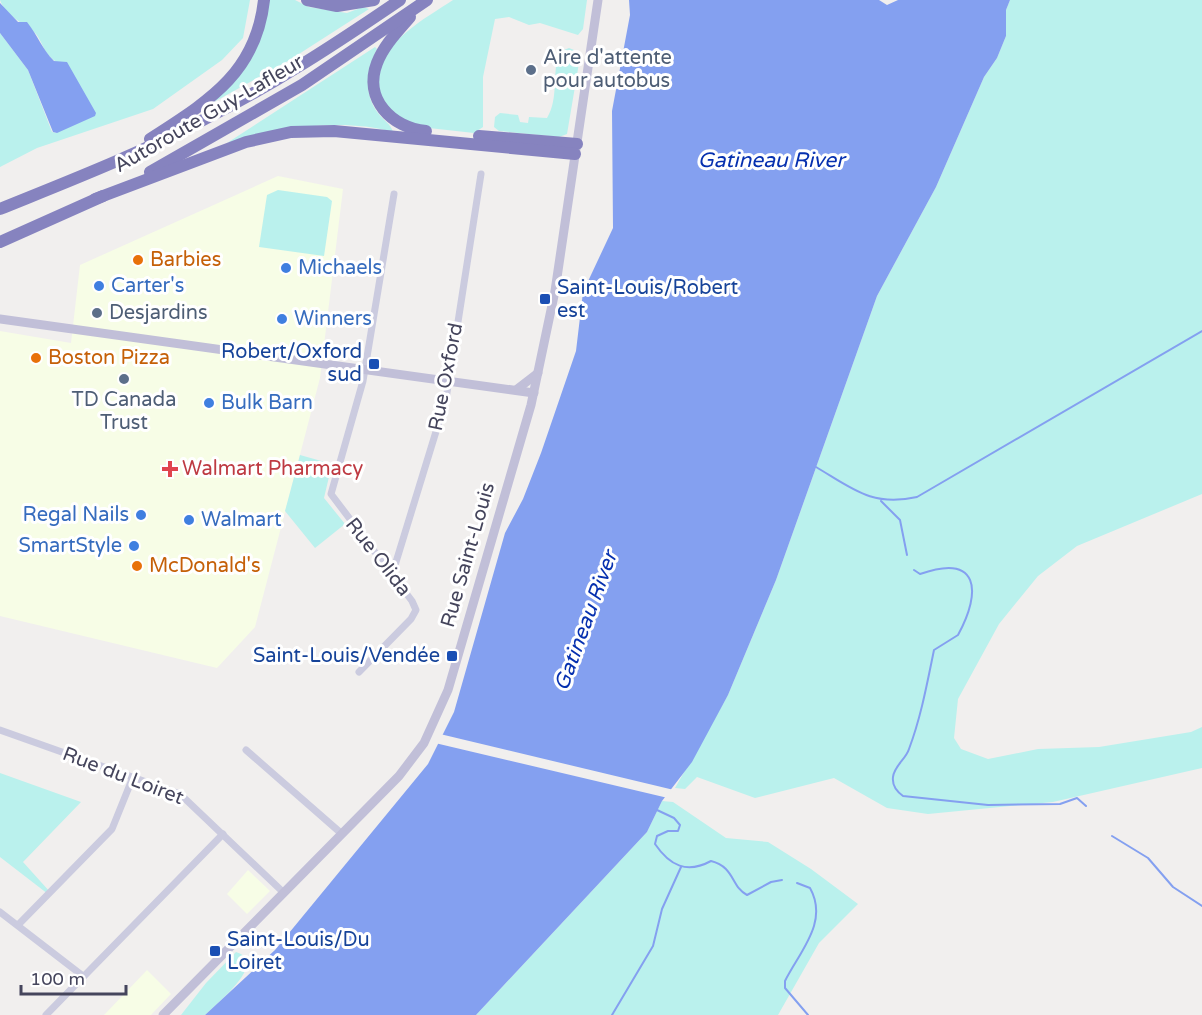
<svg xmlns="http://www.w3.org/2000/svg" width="1202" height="1015" viewBox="0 0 1202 1015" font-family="'Varela Round',sans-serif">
<rect width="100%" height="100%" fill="#f1efee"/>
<!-- commercial -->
<g fill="#f7fde6">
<path d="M 278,176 L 343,189 L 320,378 L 255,627 L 217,668 L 0,616 L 0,331 L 71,343 L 80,265 Z"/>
<path d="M 248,870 L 270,891 L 247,914 L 227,894 Z"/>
<path d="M 147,970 L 171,994 L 151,1015 L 104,1015 Z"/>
</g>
<!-- green -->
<g fill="#baf1ed">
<path d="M 0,0 L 250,0 L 243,38 L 222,60 L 153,109 L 37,148 L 0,167 L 0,33 L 28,70 L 52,132 L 57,133 L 58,63 C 42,53 43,41 35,33 C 23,23 5,15 0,0 Z"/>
<path d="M 267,0 L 295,0 L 309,7 L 347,13 L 363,7 L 369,9 L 288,61 L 214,102 L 244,68 Z"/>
<path d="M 453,0 L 587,0 L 583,29 L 578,35 L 540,23 L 529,25 L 509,17 L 495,19 L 483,77 L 483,127 L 474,133 L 411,126 L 382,104 C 380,97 378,88 378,81 C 378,43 426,18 453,0 Z"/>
<path d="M 1010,0 L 1202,0 L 1202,494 L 1077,546 L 1038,576 L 999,624 L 958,699 L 954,738 L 961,749 L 988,759 L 1038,749 L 1099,747 L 1191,732 L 1202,727 L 1202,768 L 1053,802 L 928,814 L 887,808 L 834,778 L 755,798 L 697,777 L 685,789 L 675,788 L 728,695 L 776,580 L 877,296 L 936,187 L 984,77 L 997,58 L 1006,36 L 1006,10 Z"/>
<path d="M 375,47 L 377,49 C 367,69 363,94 378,113 C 383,120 391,124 393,132 C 337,117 281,129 227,143 Z"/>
<path d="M 569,48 L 574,50 L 579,63 L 567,134 L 559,137 L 499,131 L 494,127 L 495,117 L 500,113 L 518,115 L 520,122 L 528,123 L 529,117 L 547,118 C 559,99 552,72 559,52 Z"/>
<path d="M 278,190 L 327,197 L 332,201 L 324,256 L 259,247 L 267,195 Z"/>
<path d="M 300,455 L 332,464 L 324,498 L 345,524 L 315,548 L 285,511 Z"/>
<path d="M 0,773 L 81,802 L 23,862 L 50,892 L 48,894 L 0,857 Z"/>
<path d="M 662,801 L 673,802 L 726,838 L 768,842 L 811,869 L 858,904 L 819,943 L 778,1015 L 476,1015 L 647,832 Z"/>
<path d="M 236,952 C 269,962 217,1003 205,1015 L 181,1015 L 206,983 Z"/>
</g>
<!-- water -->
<g fill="#84a0f0">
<path d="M 629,0 L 879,0 L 887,5 L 898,0 L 1010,0 L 1006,10 L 1006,36 L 997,58 L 984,77 L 936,187 L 877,296 L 776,580 L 728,695 L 692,762 L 662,801 L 647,832 L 476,1015 L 205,1015 L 275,950 L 428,764 L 454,712 L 505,533 L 523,499 L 541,453 L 576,351 L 583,292 L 613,228 L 612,111 L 630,15 Z"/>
<path d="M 0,3 L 18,22 L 27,22 C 38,36 42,49 54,61 L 67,62 L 96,113 L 95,116 L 57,133 L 53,132 L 28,70 L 0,33 Z"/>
</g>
<!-- pier -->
<path fill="#f1efee" d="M 440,734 L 674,790 L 668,798 L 435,743 Z"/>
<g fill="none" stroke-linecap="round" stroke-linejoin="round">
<!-- stream -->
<g stroke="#84a0f0" stroke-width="2">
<path d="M 816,467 C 853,489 872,507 917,497 L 1202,331"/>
<path d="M 881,501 L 900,520 L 907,555"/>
<path d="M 914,570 L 920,574 C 979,553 982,591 958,635 L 934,650 C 927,684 921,717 909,749 C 906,759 894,766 893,777 C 892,785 896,791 903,796 L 988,805 L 1060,804 L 1077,798 L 1086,806"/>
<path d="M 657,810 L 674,818 L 680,825 L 678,831 L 668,831 L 657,836 L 655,844 C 670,866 687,874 711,861 C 735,867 731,887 747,895 L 771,882 L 782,880"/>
<path d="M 1112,836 L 1148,858 L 1173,887 L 1202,906"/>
<path d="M 797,883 L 810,888 C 829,922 800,951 785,981 L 785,988 L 808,1015"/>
<path d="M 612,1015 L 653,946 L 662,909 L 681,867"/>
</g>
<!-- street -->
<g stroke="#cbcbdf" stroke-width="7">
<path d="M 392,575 L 446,399 L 481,174"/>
<path d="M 359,672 L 411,619 L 416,610 L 412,601 L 331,494 L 363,381 L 394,194"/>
<path d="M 0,730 L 180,794 L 284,893"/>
<path d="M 246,750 L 342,834"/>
<path d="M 0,912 L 83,976"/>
<path d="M 18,925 L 112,829 L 133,777"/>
<path d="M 46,1015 L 223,834"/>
</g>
<!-- secondary -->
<g stroke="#c1bfd8" stroke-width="9">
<path d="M 0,319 L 534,393"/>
<path d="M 516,390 L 538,373"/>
<path d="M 163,1015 L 399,776 L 424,743 L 448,690 L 531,405 L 555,291 L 598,0"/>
</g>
<!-- highway -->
<g stroke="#8683bf" stroke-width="12">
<path d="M 307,0 L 337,6 L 374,0"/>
<path d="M 410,17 C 398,31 384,45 377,63 C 363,99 392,128 426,131"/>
<path d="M 479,136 L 577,144"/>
<path d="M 150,139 C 207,102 256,74 264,0"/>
<path d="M 150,172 L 302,85 L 427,0"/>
<path d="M 95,199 L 246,142 L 291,132 L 334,131 L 575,154"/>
<path d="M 0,209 C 69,181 139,154 205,119 C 273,85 337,43 400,0"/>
<path d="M 0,242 L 103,196"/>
</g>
</g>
<!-- markers -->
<g fill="#5c6f8a" stroke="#fff" stroke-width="2">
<circle cx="531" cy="70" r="6"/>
<circle cx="97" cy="313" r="6"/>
<circle cx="124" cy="379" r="6"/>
</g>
<g fill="#e8710a" stroke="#fff" stroke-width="2">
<circle cx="138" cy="260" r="6"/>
<circle cx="36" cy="358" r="6"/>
<circle cx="137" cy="566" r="6"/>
</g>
<g fill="#3f7fe0" stroke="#fff" stroke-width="2">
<circle cx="286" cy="268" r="6"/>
<circle cx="99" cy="286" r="6"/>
<circle cx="282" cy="319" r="6"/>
<circle cx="209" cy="403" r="6"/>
<circle cx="141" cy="515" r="6"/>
<circle cx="189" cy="520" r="6"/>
<circle cx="134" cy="546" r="6"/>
</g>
<g fill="#1a4fb4" stroke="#fff" stroke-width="2">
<rect x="539" y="293" width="12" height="12" rx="3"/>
<rect x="368" y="358" width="12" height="12" rx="3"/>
<rect x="446" y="650" width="12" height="12" rx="3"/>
<rect x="209" y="945" width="12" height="12" rx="3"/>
</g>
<path fill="#e0444e" stroke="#fff" stroke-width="2" d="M167 460h6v6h6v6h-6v6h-6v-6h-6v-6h6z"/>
<g text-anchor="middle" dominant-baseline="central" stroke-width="6" stroke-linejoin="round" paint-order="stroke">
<!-- service labels -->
<g font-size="20" fill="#4e5e75" stroke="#fff" text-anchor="start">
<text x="543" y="58">Aire d'attente<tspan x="543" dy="23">pour autobus</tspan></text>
<text x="109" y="313">Desjardins</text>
<text x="124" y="400" text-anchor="middle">TD Canada<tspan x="124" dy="23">Trust</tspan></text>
</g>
<!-- street labels -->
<g font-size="20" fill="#45455c" stroke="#fff">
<text transform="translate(209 114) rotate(-30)">Autoroute Guy-Lafleur</text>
<text transform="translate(446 377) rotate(-79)">Rue Oxford</text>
<text transform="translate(468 555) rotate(-74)">Rue Saint-Louis</text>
<text transform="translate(378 557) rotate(52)">Rue Olida</text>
<text transform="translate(123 776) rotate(21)">Rue du Loiret</text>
</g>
<!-- food labels -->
<g font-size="20" fill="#c56008" stroke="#fff" text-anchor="start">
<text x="150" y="260">Barbies</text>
<text x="48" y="358">Boston Pizza</text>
<text x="149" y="566">McDonald's</text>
</g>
<!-- shop labels -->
<g font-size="20" fill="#366cbe" stroke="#fff" text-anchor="start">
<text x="298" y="268">Michaels</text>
<text x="111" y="286">Carter's</text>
<text x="294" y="319">Winners</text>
<text x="221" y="403">Bulk Barn</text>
<text x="129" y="515" text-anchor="end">Regal Nails</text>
<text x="201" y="520">Walmart</text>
<text x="122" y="546" text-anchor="end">SmartStyle</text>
</g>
<!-- transit labels -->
<g font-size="20" fill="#164399" stroke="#fff" text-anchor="start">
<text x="557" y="288">Saint-Louis/Robert<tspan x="557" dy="23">est</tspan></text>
<text x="362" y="352" text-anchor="end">Robert/Oxford<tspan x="362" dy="23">sud</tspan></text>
<text x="440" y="656" text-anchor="end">Saint-Louis/Vendée</text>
<text x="227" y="940">Saint-Louis/Du<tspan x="227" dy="23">Loiret</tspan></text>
</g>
<!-- health labels -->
<g font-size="20" fill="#be3a42" stroke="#fff" text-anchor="start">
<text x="182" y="469">Walmart Pharmacy</text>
</g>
<!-- water labels -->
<g font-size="21" font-style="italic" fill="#0630af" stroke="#fff">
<text x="771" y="160">Gatineau River</text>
<text transform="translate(586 621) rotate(-70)">Gatineau River</text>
</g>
</g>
<!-- scale -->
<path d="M21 985v9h105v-9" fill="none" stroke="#45455c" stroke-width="3"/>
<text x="30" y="985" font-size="18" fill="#45455c" stroke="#ffffff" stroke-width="4.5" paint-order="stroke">100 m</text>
</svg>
